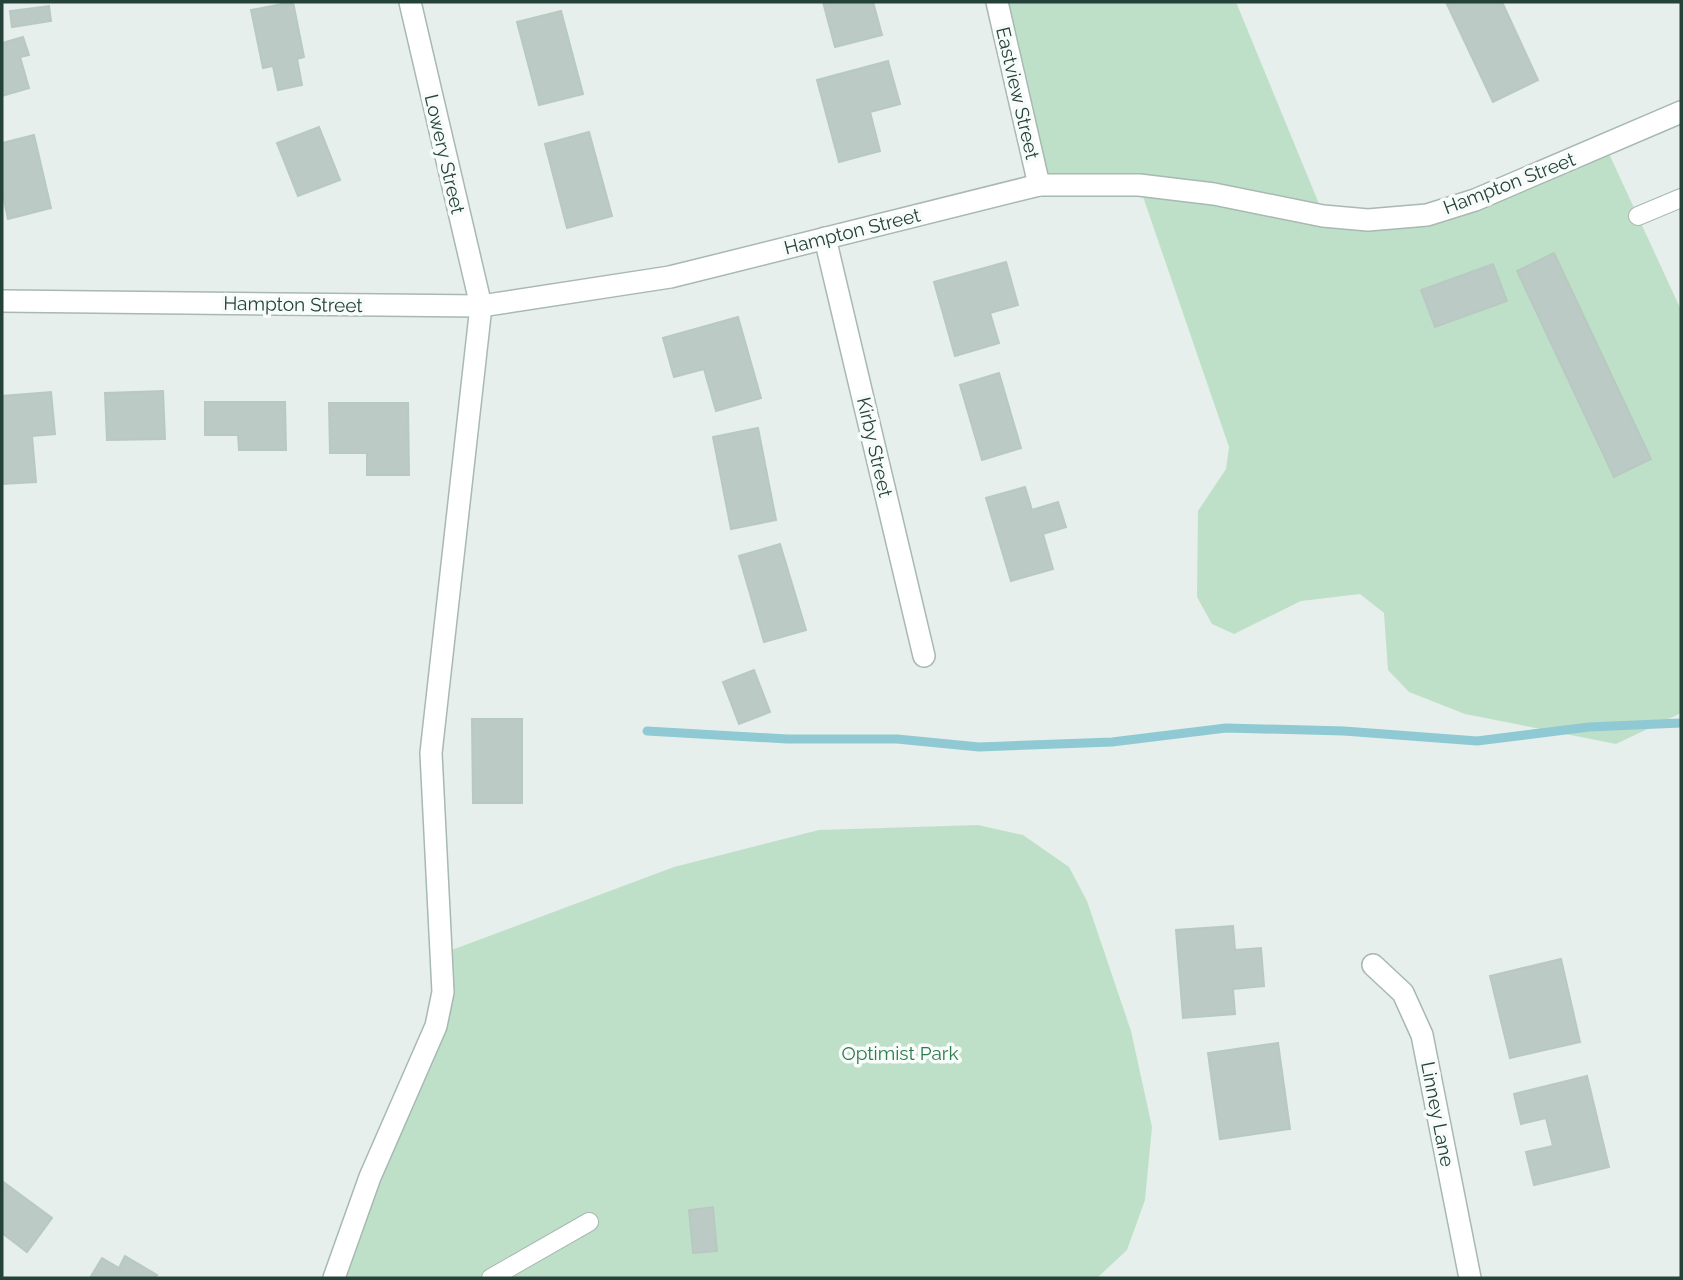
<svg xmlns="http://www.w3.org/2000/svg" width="1683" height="1280" viewBox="0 0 1683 1280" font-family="Raleway,sans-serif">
<rect width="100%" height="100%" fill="#e6efeb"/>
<!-- green -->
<g fill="#bfe0c8">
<path d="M 997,2 L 1236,2 L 1324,216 L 1427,215 L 1605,145 L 1681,310 L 1681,713 L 1616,744 L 1465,714 L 1409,692 L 1388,670 L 1384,613 L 1360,594 L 1301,601 L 1234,634 L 1212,624 L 1197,597 L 1198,511 L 1226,469 L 1229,447 L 1139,185 L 1039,185 Z"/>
<path d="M 978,825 L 1023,835 L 1069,867 L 1087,901 L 1131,1031 L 1152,1127 L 1145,1200 L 1127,1250 L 1097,1278 L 334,1278 L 436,1026 L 441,954 L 674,867 L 819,830 Z"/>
</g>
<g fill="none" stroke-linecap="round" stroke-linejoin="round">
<!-- stream -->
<path stroke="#8ec9d4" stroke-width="9" d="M 647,731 L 787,739 L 897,739 L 979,747 L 1112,742 L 1226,728 L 1344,731 L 1477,741 L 1589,727 L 1681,723"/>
</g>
<!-- building -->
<g fill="#bbcac4" stroke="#b8c9c2" stroke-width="2">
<path d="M 293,2 L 304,57 L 297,59 L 302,85 L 278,90 L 273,66 L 263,68 L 251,10 Z"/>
<path d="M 823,2 L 873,2 L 882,35 L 835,47 Z"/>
<path d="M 1446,2 L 1502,2 L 1538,80 L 1493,102 Z"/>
<path d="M 49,6 L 51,21 L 12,27 L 10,11 Z"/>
<path d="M 561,11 L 583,94 L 539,105 L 517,22 Z"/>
<path d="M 23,37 L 29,55 L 20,57 L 29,88 L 2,96 L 2,43 Z"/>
<path d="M 888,61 L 900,104 L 870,112 L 880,151 L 839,162 L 817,80 Z"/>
<path d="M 319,127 L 340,180 L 298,196 L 277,143 Z"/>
<path d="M 589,132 L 612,216 L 567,228 L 545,144 Z"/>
<path d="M 34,135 L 51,208 L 8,219 L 2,191 L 2,143 Z"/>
<path d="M 1554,253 L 1651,459 L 1614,477 L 1517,271 Z"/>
<path d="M 1006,262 L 1018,305 L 990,313 L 999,343 L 955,356 L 934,282 Z"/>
<path d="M 1493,264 L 1507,301 L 1435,327 L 1421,290 Z"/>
<path d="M 738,317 L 761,398 L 716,411 L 704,369 L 674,377 L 663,338 Z"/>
<path d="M 999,373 L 1021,448 L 982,460 L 960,385 Z"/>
<path d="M 163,391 L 165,439 L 107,440 L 105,393 Z"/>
<path d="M 51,392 L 55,434 L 32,436 L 36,482 L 2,484 L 2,396 Z"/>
<path d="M 205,402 L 285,402 L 286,450 L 239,450 L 238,435 L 205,435 Z"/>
<path d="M 329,403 L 408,403 L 409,475 L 367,475 L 367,453 L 330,453 Z"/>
<path d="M 758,428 L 776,520 L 731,529 L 713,437 Z"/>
<path d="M 1025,487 L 1032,510 L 1058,502 L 1066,527 L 1043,534 L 1053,569 L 1011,581 L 986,498 Z"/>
<path d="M 780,544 L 806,630 L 764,642 L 739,556 Z"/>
<path d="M 754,670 L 770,712 L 739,724 L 723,682 Z"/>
<path d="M 472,719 L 522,719 L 522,803 L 473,803 Z"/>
<path d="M 1233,926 L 1235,950 L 1261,948 L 1264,986 L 1233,989 L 1235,1014 L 1183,1018 L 1176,930 Z"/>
<path d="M 1561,959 L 1580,1042 L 1510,1058 L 1490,976 Z"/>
<path d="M 1278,1043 L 1290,1129 L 1220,1139 L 1208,1053 Z"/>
<path d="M 1587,1076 L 1609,1167 L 1534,1185 L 1526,1152 L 1553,1146 L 1546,1118 L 1521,1124 L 1514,1094 Z"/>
<path d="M 2,1181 L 52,1218 L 27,1252 L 2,1233 Z"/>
<path d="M 713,1207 L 717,1251 L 693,1253 L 689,1210 Z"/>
<path d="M 125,1256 L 157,1275 L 155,1278 L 90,1278 L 102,1258 L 119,1268 Z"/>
</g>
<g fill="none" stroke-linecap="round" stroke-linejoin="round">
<defs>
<g id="lane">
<path d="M 1638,216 L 1681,198"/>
<path d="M 491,1278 L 589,1222"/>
</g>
<g id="street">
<path d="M 997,2 L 1039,185"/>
<path d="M 825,238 L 924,656"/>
<path d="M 2,301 L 481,306 L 670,277 L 1039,185 L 1139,185 L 1214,194 L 1323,216 L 1368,220 L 1427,215 L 1475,200 L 1681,112"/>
<path d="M 1373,965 L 1403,993 L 1422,1035 L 1470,1278"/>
<path d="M 334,1278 L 370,1177 L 436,1026 L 443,992 L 431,753 L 481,306 L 410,2"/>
</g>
</defs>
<!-- lane casing -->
<use href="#lane" stroke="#a8b8b2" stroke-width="20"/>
<!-- street casing -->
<use href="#street" stroke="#a8b8b2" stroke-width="24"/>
<!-- lane -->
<use href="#lane" stroke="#fff" stroke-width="18"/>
<!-- street -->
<use href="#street" stroke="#fff" stroke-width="21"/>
</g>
<g text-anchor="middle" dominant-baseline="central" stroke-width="7" stroke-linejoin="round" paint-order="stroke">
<!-- street labels -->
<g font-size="19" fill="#24423a" stroke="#f7fbf9">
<text transform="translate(1018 93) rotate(77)">Eastview Street</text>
<text transform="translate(445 154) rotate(77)">Lowery Street</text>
<text transform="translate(1509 183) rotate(-21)">Hampton Street</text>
<text transform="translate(852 231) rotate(-14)">Hampton Street</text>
<text transform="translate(293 304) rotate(1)">Hampton Street</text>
<text transform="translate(875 447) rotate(77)">Kirby Street</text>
<text transform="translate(1438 1114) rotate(79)">Linney Lane</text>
</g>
<!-- park labels -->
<g font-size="19" fill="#2d7a4b" stroke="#f7fbf9">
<text x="900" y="1053">Optimist Park</text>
</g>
</g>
<!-- border -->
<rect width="1683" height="1280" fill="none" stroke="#24423a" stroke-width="7"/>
</svg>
